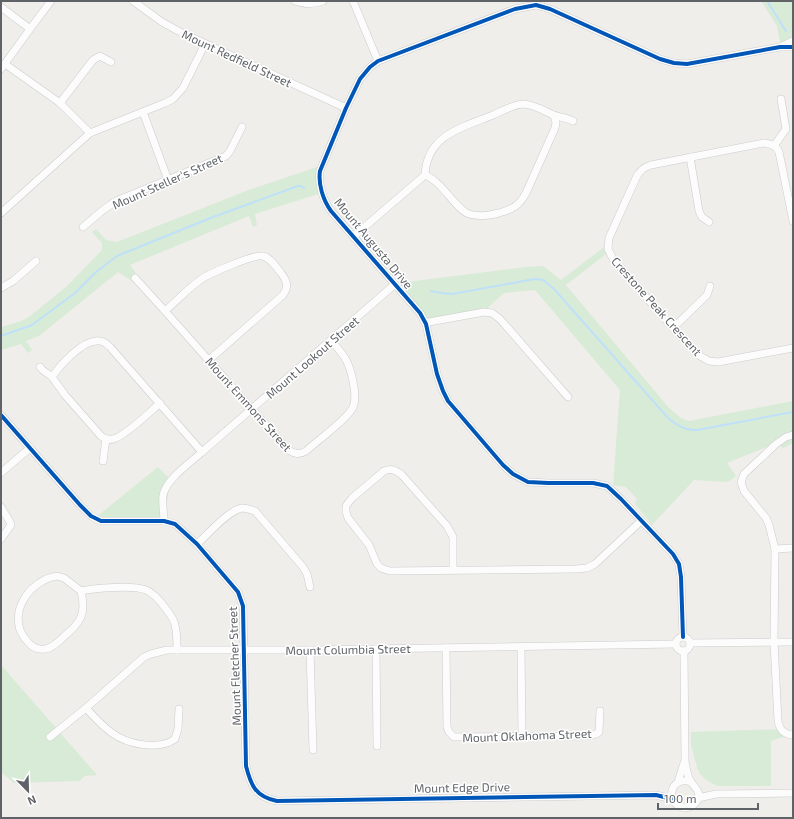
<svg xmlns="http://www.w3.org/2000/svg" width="794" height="819" viewBox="0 0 794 819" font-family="'Exo 2',sans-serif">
<rect width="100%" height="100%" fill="#efeeea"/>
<!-- green -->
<g fill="#d8ebd6">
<path d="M 761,1 L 793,1 L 793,36 L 790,39 L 780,43 L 777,26 Z"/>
<path d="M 320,166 L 321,193 L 255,214 L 257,225 L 253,227 L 249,216 L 130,265 L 138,276 L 132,281 L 118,272 L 39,336 L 26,341 L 32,350 L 28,353 L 21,344 L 1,350 L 1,327 L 21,321 L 29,317 L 67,286 L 102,250 L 102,243 L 92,232 L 96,229 L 106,240 L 117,242 L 246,191 Z"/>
<path d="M 608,244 L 610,251 L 566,285 L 669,408 L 681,418 L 689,421 L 793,401 L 793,443 L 783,448 L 776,443 L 727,463 L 736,476 L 728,482 L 694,480 L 652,525 L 635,504 L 637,499 L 626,487 L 613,485 L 620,390 L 535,290 L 504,293 L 484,311 L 430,322 L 399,283 L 525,267 L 543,266 L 561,280 Z"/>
<path d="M 158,467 L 170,479 L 165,519 L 95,518 Z"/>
<path d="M 1,665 L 97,775 L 85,776 L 79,781 L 14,783 L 1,772 Z"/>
<path d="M 782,729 L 788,735 L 771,741 L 771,786 L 717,786 L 706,780 L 700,774 L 697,767 L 691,745 L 691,732 Z"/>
</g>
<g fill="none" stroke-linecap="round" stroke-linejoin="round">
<!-- stream -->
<g stroke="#bfe0f9" stroke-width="2">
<path d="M 767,1 L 786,31"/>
<path d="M 431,291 L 441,293 L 452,294 L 535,279 L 543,280 L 554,289 L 668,418 C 678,426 684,430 697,430 L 793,412"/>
<path d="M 1,336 L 32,325 L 75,293 L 96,272 L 117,256 L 213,217 L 298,186 L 301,186 L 304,188"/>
</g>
<defs>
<g id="street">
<path d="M 133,1 L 162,22 L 180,32 L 346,108"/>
<path d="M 295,1 C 306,5 312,4 323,1"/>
<path d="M 353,1 L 378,61"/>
<path d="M 1,7 L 30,29"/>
<path d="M 782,46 L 793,41"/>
<path d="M 5,64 L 60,103 L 90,133"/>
<path d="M 1,69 L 30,29 L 51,1"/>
<path d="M 60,103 L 93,60 L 100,56 L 111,62"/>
<path d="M 143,112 L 168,180"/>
<path d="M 774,146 L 786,129 L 781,99"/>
<path d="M 690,157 L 699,211 L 702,217 L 709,222"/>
<path d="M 425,175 C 443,182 455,209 469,214 C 478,217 491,215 499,213 C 513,209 519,206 526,193 L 555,128 L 556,123 L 554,115"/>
<path d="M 1,213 L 90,133 L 165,103 L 173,99 L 183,88 L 205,44"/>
<path d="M 793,221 L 779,152 C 776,145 771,144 764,143 L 651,165 C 644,167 639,171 636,178 L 609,238 L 608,249 L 613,259 L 673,328 L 700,356 L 709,361 L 718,362 L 793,348"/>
<path d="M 83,227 L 103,210 L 116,201 L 226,156 L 230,151 L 242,127"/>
<path d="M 354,236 L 425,175 C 427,135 461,128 493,115 C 502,111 514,104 524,104 C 535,105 543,110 553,115 C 559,117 567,118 573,121"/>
<path d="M 135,278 L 165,311 L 288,450 C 295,454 299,455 306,451 C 318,440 345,421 352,409 C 359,398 351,368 345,358 C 341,352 336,346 331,340"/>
<path d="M 1,288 L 13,281 L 36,261"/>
<path d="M 165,311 C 178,300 189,287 203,278 C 211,273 255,254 263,256 C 271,258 276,267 281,273 C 287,281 289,286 283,295 L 209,360"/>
<path d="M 426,324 L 429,322 L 484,312 L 492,313 L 500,319 L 568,397"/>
<path d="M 673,328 L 707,295 L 710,286"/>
<path d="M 40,367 C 43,372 48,373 52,377"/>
<path d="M 160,403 C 150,412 124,437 113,439 C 109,440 105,439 101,436 L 65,395 L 52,377 C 60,365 81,342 96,341 C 102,340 106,343 110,347 L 202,452"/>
<path d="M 1,415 L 80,505 L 91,516 L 101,521 L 164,521 L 175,524 L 197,544 L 238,592 L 243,606 L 246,766 C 251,786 256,797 277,801 L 656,795 L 672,799"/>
<path d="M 793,435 L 786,437 L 776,444 L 744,474 L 741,482 L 744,491 L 766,518 L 769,525 L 775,549 L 774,642 L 778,721 C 780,730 783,734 793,735"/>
<path d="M 103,461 L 106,439"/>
<path d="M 1,473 L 3,471 L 30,448"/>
<path d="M 1,507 L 10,522 L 11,525 L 1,539"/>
<path d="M 164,521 C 164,513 162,504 163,496 C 165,480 190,463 202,452 L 394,285"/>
<path d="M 197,544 C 208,534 229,510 242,508 C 247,508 251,510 255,511 L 303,567 L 307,574 L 310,587"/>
<path d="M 775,549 L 793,548"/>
<path d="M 453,570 L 453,537 L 447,526 L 401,474 C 395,470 391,468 384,471 L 352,498 L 346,506 L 346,512 L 348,518 L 369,545 L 377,564 L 381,568 L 390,571 L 576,569 L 587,568 L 595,564 L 641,521"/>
<path d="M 57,576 L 64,578 L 81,591 C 85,609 84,619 69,632 C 63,637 54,648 45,649 C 38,650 32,647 28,642 C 4,618 28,580 57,576 Z"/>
<path d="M 81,591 C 95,588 133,585 146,590 C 154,593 161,602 166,609 C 170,614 174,619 175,625 C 177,633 177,642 177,650"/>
<circle cx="683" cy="644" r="7"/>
<path d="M 683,637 L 681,577 L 679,564 L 673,554 L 621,499 L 607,486 L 593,483 L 548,483 L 528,482 L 513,474 L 503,465 L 448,401 L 443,391 L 437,374 L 426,324 L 420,313 L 331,211 C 323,200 318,184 320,171 L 346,108 L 360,79 L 370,67 L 378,61 L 515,9 L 536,5 L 550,9 L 660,59 L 674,63 L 687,64 L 780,47 L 793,47"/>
<path d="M 690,643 L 793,642"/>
<path d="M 521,647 L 522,737"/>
<path d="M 446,648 L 447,727 L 449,732 L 454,737 L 589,736 L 596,734 L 599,732 L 600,711"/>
<path d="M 376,649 L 377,746"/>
<path d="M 310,650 L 313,750"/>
<path d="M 684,651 L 685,761 C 686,767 687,776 691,782 C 695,788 702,792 697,801 C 689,814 669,806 672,792 C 673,782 683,779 691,782"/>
<path d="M 86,708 C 94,717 102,726 112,733 C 127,744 158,751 175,739 L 178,729 L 179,709"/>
<path d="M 50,737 L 86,708 L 144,657 L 151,654 L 167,650 L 310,650 L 676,644"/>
<path d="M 678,782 L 684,763"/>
<path d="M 698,798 L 716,794 L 793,793"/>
</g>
</defs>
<!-- street casing -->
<use href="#street" stroke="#cbcccc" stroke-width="8"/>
<!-- street -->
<use href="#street" stroke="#fdfcfc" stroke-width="7"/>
<defs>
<g id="cycleway">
<path d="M 1,415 L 80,505 L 91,516 L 101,521 L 164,521 L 175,524 L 197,544 L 238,592 L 243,606 L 246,766 C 251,786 256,797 277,801 L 656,795 L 672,799"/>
<path d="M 683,637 L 681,577 L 679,564 L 673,554 L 621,499 L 607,486 L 593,483 L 548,483 L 528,482 L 513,474 L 503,465 L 448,401 L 443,391 L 437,374 L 426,324 L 420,313 L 331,211 C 323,200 318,184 320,171 L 346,108 L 360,79 L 370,67 L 378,61 L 515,9 L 536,5 L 550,9 L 660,59 L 674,63 L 687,64 L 780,47 L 793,47"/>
</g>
</defs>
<!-- cycleway casing -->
<use href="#cycleway" stroke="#fff" stroke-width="6"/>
<!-- cycleway -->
<use href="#cycleway" stroke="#0057b8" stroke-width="4"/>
</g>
<g text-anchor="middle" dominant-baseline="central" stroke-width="3" stroke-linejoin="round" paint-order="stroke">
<!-- street labels -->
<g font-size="12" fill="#5f6368" stroke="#fff">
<text transform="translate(237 58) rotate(25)">Mount Redfield Street</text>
<text transform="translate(167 181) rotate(-24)">Mount Steller's Street</text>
<text transform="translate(374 243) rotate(50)">Mount Augusta Drive</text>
<text transform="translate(657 306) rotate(48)">Crestone Peak Crescent</text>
<text transform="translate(312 357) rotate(-41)">Mount Lookout Street</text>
<text transform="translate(249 404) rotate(48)">Mount Emmons Street</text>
<text transform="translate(348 649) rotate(-1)">Mount Columbia Street</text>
<text transform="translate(234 666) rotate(-92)">Mount Fletcher Street</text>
<text transform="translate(527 735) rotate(-2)">Mount Oklahoma Street</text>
<text transform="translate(462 787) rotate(-1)">Mount Edge Drive</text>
</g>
</g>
<!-- border -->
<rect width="794" height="819" fill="none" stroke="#5f6368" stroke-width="4"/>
<!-- north arrow -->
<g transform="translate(28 791) rotate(157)" stroke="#ffffff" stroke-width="3" paint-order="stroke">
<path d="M0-3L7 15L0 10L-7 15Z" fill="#5f6368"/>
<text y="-6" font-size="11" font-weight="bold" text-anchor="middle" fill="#5f6368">N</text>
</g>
<!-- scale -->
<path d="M658 803v6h100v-6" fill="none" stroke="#5f6368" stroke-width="2"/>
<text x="664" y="803" font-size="12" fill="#5f6368" stroke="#ffffff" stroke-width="3" paint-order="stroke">100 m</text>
</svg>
